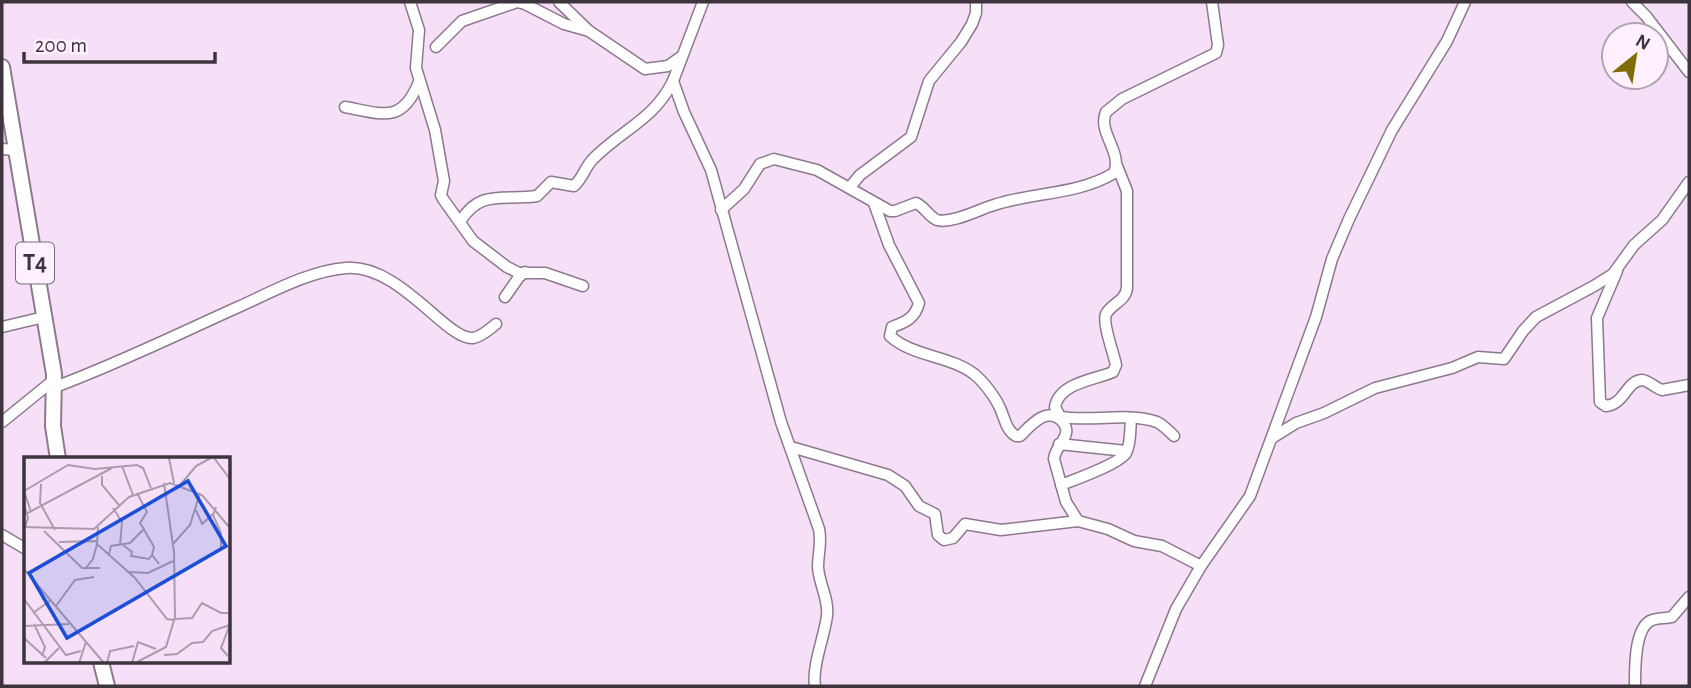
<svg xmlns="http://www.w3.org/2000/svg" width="1691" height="688" viewBox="0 0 1691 688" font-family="'Alegreya Sans',sans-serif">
<rect width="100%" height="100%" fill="#f6e0f7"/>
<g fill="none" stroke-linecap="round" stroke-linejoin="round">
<defs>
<g id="minor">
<path d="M 410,2 L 419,30 L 416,68 L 435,130 L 444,181 L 441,195 L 443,199 L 473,241 L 507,267 L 519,273 L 545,273 L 583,286"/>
<path d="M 559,2 L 589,31 L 645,69 L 668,66 L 682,56"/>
<path d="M 703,2 L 673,81 L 684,112 L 711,170 L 781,422 L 819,529 C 822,542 818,554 818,567 C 819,584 829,599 827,616 C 824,638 812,666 815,686"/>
<path d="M 1632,2 L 1646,16 L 1689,72"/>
<path d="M 436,47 L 462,21 L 517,2 L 525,4 L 564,24 L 589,31"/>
<path d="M 345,107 C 383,114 402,124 419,82"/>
<path d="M 2,149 L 16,150"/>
<path d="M 850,187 L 860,175 L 911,137 L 929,81 L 961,42 L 972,24 L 976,13 L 976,2"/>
<path d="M 874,203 L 889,245 L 919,303 C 915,318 906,322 892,327 L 890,336 C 913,357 949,355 974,374 C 984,382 995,397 1000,408 C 1005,419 1006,430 1016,436 L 1020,436 C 1031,425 1047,405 1063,422 C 1065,425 1067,429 1066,433 C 1064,443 1055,448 1054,459 L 1066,502 L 1078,521"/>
<path d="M 721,210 L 744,189 L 760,164 L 774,159 L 817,170 L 890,211 L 895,211 L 916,203 C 925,207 929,217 937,220 C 952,224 980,209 994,205 C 1033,192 1078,195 1114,173 C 1123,152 1097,132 1106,112 L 1122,99 L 1216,53 L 1218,45 L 1212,2"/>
<path d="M 460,222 C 480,188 505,201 537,196 L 551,182 L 574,186 C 583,178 585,167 593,159 C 621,130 654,120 673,81"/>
<path d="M 1617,271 L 1597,318 L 1600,402 L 1606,406 C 1625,404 1626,381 1642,380 C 1648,380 1655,388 1662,390 L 1689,385"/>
<path d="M 505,297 L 519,277 L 525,272"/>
<path d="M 2,327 L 44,317"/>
<path d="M 55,387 C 117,364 176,335 236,308 C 270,293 308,271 346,268 C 400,264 447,341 473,338 C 481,337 490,329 496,324"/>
<path d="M 1061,417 C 1089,422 1128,412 1157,422 C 1163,425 1169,431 1174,436"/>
<path d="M 2,422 L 55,379"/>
<path d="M 1063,422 L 1055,407 C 1059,383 1094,380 1113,372 L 1116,365 C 1114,354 1102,323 1106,314 C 1112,303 1125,302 1127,288 L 1127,191 L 1117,166"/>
<path d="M 1272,438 L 1296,423 L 1324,413 L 1375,388 L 1452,368 L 1478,357 L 1504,359 L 1523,331 L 1536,317 L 1594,286 L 1613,274 L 1634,245 L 1662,220 L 1689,182"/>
<path d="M 1059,444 L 1126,451"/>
<path d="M 791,447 L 888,475 L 905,486 L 919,506 L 935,514 L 938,535 L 944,540 L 953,538 L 965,524 L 1001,530 L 1078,521 L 1108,529 L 1134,541 L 1162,546 L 1201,566"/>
<path d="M 1061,485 C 1074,480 1119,464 1126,453 C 1131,444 1130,429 1131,419"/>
<path d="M 2,535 L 26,549"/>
<path d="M 1145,686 L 1176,609 L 1201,566 L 1250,496 L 1316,317 L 1332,259 L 1349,219 L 1392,130 L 1447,41 L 1465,2"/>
<path d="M 1635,686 C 1635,670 1634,630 1650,621 C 1657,617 1665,619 1672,617 L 1689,597"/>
</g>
<g id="highway">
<path d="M 2,67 L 54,374 L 53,426 L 58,459"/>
<path d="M 101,662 L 107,686"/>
</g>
</defs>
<!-- minor casing -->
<use href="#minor" stroke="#8d798e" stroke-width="13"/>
<!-- highway casing -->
<use href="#highway" stroke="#8d798e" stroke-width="18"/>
<!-- minor -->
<use href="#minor" stroke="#fff" stroke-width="10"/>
<!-- highway -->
<use href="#highway" stroke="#fff" stroke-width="14"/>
</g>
<g text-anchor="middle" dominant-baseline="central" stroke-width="7" stroke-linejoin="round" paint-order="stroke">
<!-- shield labels -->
<rect fill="#fef0fe" stroke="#776c77" stroke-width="2" x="16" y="242.5" width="38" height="41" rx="5"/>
<g font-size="24" font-weight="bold" fill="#3d343d">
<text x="35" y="263">T4</text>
</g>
</g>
<!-- overview -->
<g transform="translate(24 457)">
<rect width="206" height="206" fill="#f6e0f7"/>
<path fill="none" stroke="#ac9bad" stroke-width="2" d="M 145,1 L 150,26M 190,1 L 206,22M 98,9 L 109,38M 78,19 L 78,28 L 95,48M 17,27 L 16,46 L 31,73M 157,27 L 172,9 L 187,1M 0,34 L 44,8 L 71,12 L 113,8 L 119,11 L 127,31M 0,34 L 7,55M 0,46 L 4,61 L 1,70M 192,50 L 189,58 L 197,76 L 197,93M 89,51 L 98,65 L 96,88M 172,53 L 178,67 L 189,57M 0,58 L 88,11M 0,70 L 70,72 L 105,40 L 146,26 L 178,38 L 206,71M 74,70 L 73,87 L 111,121 L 143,162 L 150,163M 119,71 L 130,90 L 128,98M 20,74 L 58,111 L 76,111M 35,85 L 73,84M 149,87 L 166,68 L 176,36M 99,88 L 108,95 L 107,99 L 125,102 L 128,98 L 135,107M 85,97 L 87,89 L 106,86 L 120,72 L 116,66 L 123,55 L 113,36M 0,112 L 80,206M 61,112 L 69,102 L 73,87M 104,115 L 124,116 L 149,104M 0,142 L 42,198 L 57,194M 32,149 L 51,123 L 70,120M 9,156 L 27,143M 151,162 L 168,161 L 178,146 L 197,156 L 206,156M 10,167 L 21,190 L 18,199M 0,169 L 45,167M 0,181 L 22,201M 140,198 L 153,197 L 168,186 L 179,185 L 188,174 L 206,168M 204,199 L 197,191 L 205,170M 20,206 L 35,191M 55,206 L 62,185M 83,206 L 86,194 L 110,189M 108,206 L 114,185 L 132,192M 111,206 L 142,190 L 151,160 L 150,95 L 140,26"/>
<path fill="#1d4ed8" fill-opacity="0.15" stroke="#1d4ed8" stroke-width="3.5" d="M 164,24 L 202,89 L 43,181 L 5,116 Z"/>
<rect width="206" height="206" fill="none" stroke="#3d343d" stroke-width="3.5"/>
</g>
<!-- border -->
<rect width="1691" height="688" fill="none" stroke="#3d343d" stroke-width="7"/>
<!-- north arrow -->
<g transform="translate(1635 56) rotate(30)"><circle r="33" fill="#fef0fe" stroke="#b1a5b1" stroke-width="2"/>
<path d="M0-5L12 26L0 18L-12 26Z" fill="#806c06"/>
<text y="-10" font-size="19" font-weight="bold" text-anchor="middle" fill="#3d343d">N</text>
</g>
<!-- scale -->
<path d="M24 52v10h191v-10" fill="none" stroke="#3d343d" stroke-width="3.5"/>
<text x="35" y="52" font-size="21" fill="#3d343d" stroke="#fef0fe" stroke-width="5" paint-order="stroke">200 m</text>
</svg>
